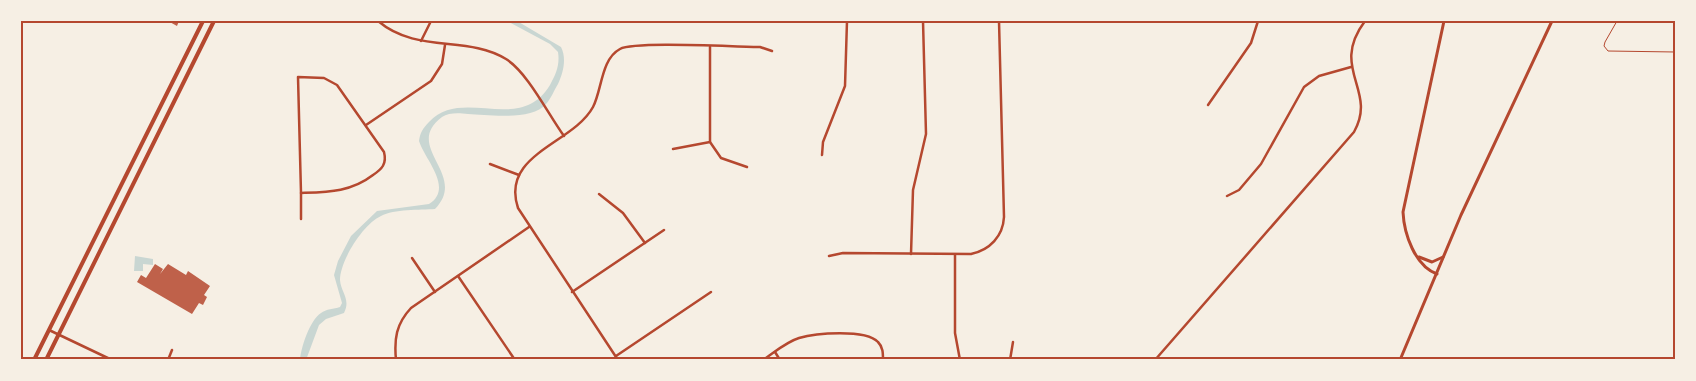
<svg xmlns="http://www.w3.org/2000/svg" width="1696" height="381" viewBox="0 0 1696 381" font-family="'Titillium Web',sans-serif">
<rect width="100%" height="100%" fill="#f6efe4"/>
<!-- water -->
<g fill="#c9d6d2">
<path d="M 507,21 L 517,21 L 561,47 C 567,59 563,73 558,84 C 554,90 551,99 546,104 C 532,121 488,115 468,114 C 460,113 449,112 442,117 C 402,147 469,174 435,209 C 420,210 394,209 381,216 C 363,224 340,261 340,280 C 341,293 351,299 344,313 L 326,319 L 319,325 L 306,360 L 300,360 C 301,347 310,320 321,313 C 326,309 334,309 340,307 L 342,303 L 334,275 L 338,261 L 351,236 L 377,211 L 429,204 C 454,188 425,160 419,141 C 420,133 423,128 429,122 C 462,86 520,135 550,85 C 556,74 560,65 558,52 L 550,44 Z"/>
<path d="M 135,256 L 153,259 L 153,265 L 143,264 L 143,271 L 134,271 Z"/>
</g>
<!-- building -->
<g fill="#bf614a">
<path d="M 168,21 L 179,21 L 177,26 Z"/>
<path d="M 155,264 L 163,269 L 160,274 L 168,264 L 186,275 L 188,271 L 210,286 L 204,295 L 207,297 L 203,305 L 199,303 L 192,314 L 137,282 L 141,275 L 146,278 Z"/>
</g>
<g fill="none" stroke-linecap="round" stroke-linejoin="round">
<!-- path -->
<path stroke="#b5482f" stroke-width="1" d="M 1617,21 L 1605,42 L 1604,46 L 1608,51 L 1675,52"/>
<!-- minor -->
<g stroke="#b5482f" stroke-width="2.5">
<path d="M 378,21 C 417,54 467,35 506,59 C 528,73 548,114 564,136"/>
<path d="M 421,41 L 431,21"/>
<path d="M 710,47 L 710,142 L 721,158 L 747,167"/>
<path d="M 298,77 L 324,78 L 337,85 L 384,152 C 387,164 382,169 373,175 C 351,192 328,192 301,193 Z"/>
<path d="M 1208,105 L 1251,43 L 1258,21"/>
<path d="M 366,125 L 431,81 L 442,64 L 445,45"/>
<path d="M 673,149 L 710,142"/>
<path d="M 822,155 L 823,142 L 845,86 L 847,21"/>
<path d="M 490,164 L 519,175"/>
<path d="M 301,193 L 301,219"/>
<path d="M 599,194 L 623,213 L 645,243"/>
<path d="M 1227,196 L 1239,190 L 1261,164 L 1304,87 L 1319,76 L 1351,67"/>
<path d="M 911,254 L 913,190 L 926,134 L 923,21"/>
<path d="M 955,255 L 955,333 L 960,360"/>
<path d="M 829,256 L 843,253 L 971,254 C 990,250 1003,236 1004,217 L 999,21"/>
<path d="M 412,258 L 435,292"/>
<path d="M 458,276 L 515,360"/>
<path d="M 572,292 L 664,230"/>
<path d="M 49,330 L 112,360"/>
<path d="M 775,352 L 780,360"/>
<path d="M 616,356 L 711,292"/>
<path d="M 168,360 L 172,350"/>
<path d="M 396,360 C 394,339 396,324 411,308 L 529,227"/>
<path d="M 618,360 L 518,208 C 500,154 573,144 593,107 C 602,90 601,59 620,49 C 635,41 736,47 760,47 L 772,51"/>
<path d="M 763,360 C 775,352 786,342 799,338 C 815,333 866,329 878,342 C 883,347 883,353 883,360"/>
<path d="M 1010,360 L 1013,342"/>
<path d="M 1155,360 L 1354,132 C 1378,90 1329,69 1365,21"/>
</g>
<!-- tertiary -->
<g stroke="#b5482f" stroke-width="3">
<path d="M 1419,257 L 1432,262 L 1443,257"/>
<path d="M 1437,274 C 1415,266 1404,234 1403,212 L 1444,21"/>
</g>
<!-- secondary -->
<path stroke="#b5482f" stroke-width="3" d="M 1400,360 L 1461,215 L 1552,21"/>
<!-- primary -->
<g stroke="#b5482f" stroke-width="4">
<path d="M 34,360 L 203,21"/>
<path d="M 46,360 L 214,21"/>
</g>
</g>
<!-- border -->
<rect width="1696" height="381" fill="none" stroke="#f6efe4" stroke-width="45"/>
<rect x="22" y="22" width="1652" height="336" fill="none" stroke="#b5482f" stroke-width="2"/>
</svg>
